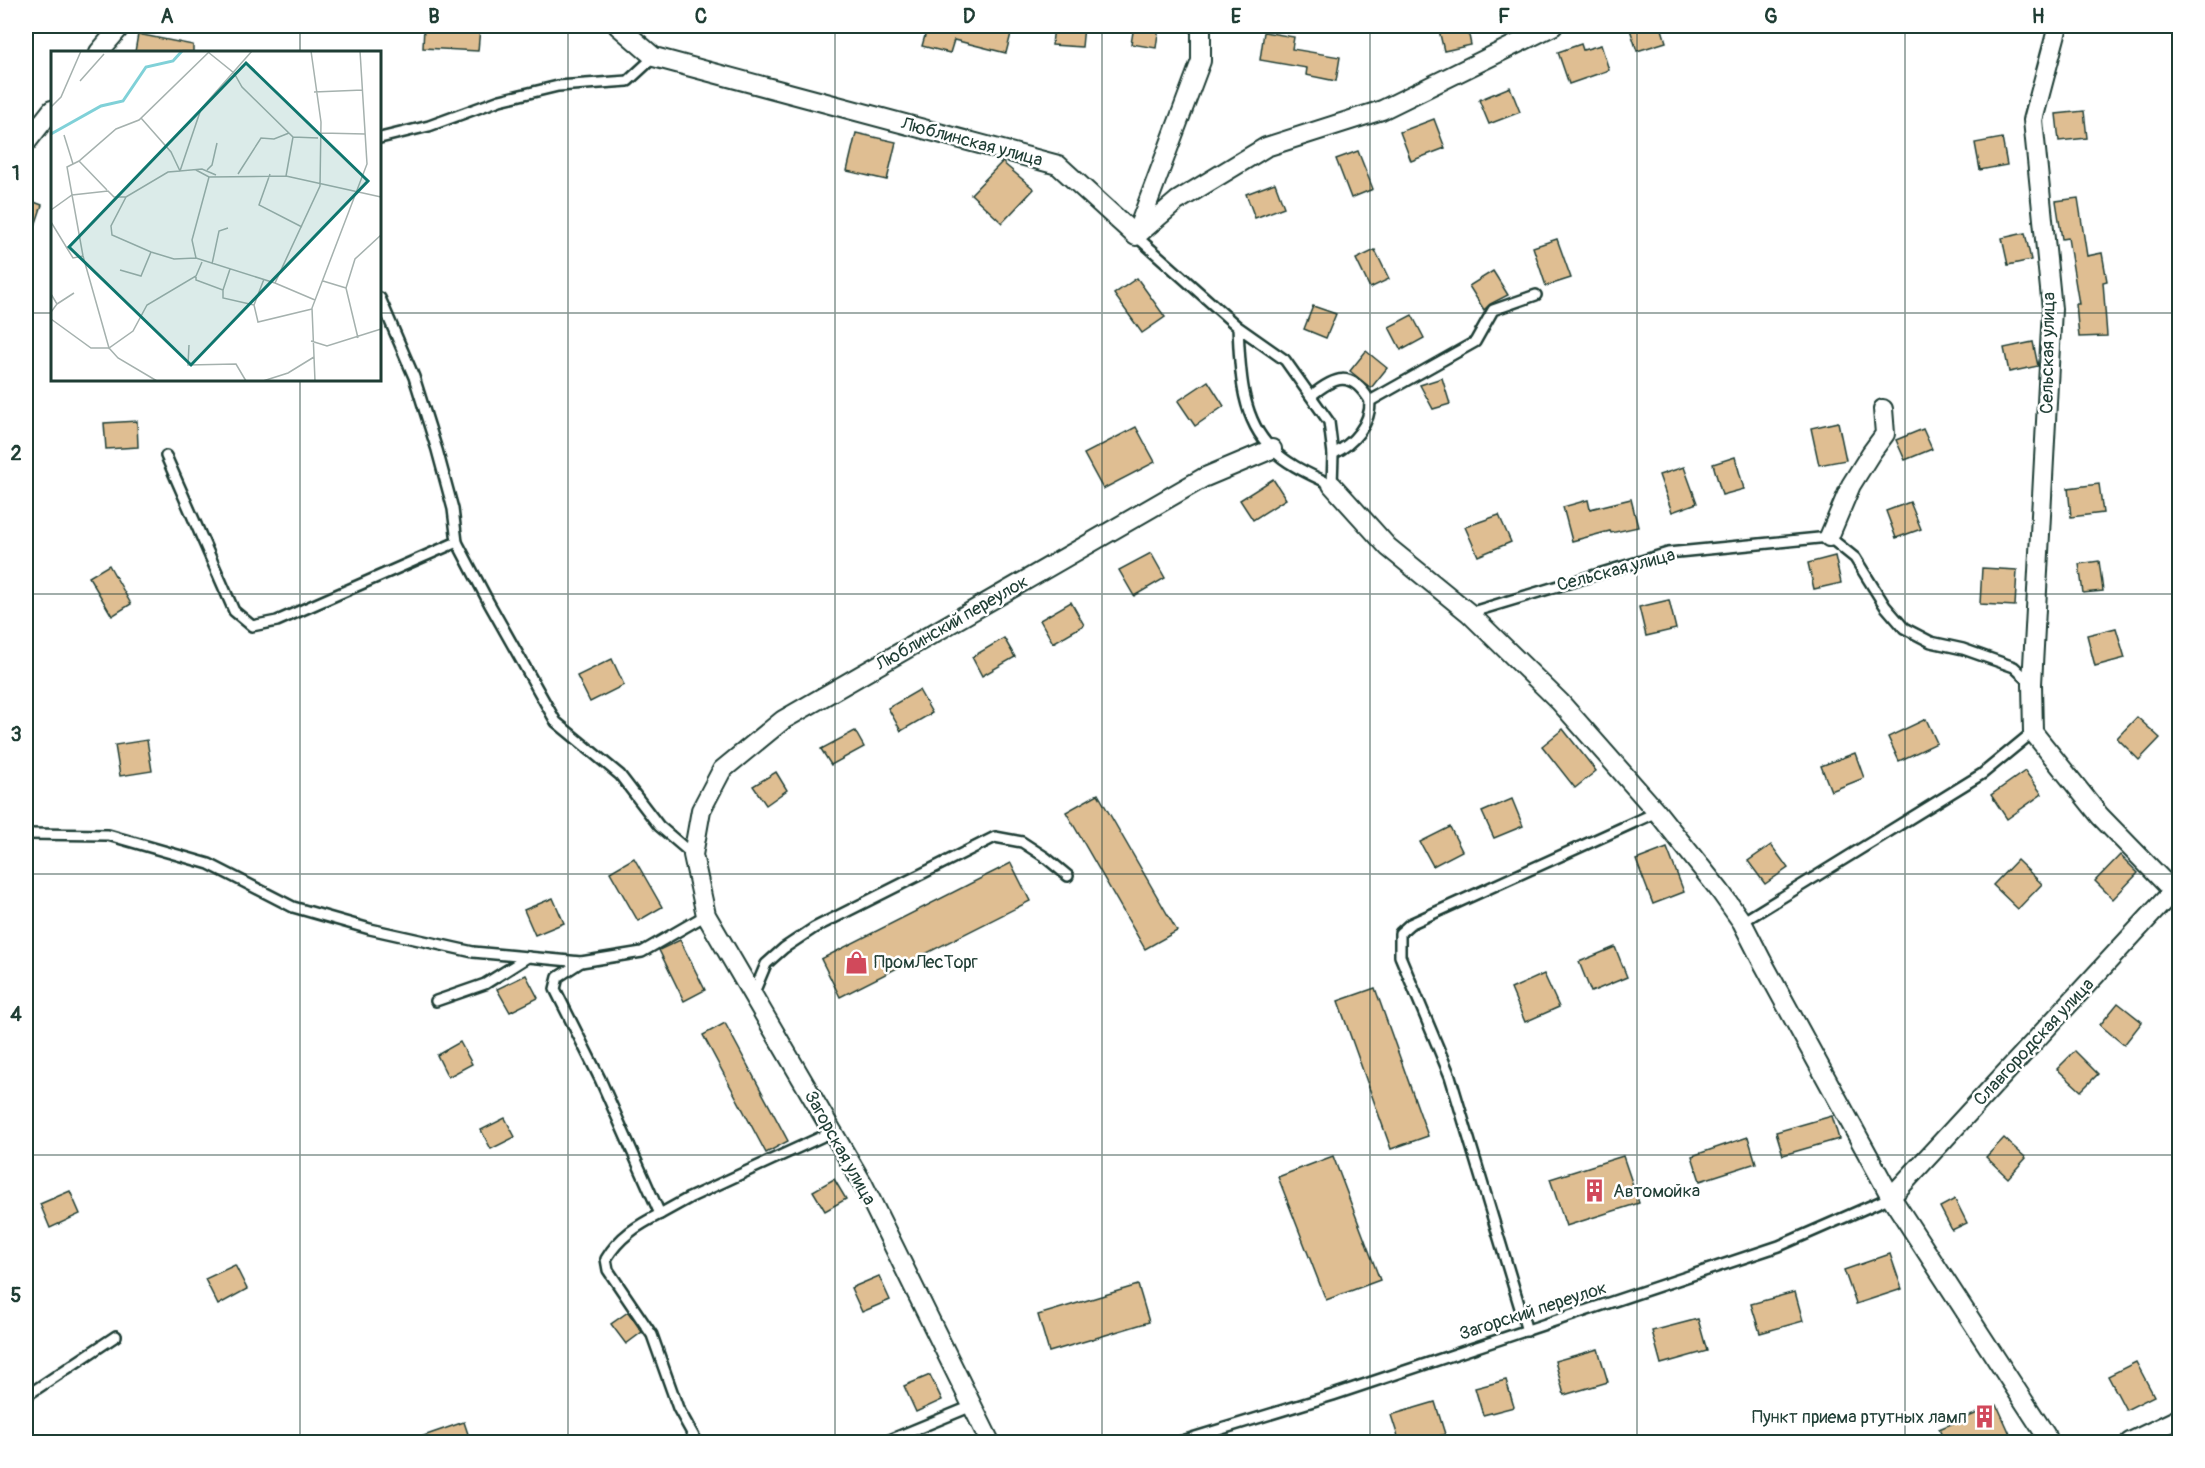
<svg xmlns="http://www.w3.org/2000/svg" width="2205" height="1468" viewBox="0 0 2205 1468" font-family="Pangolin,sans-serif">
<rect width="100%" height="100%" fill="#fff"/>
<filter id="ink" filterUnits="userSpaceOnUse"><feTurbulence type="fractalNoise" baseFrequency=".0167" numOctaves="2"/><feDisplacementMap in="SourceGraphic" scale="12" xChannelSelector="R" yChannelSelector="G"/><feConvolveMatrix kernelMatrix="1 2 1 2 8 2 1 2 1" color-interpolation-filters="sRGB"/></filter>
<g filter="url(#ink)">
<!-- building -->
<g fill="#dfbe92" stroke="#1f3d34" stroke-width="1.5">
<path d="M 424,26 L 480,28 L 478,51 L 423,48 Z"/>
<path d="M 920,26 L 958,26 L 983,33 L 985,26 L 1013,26 L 1006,53 L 954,40 L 950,53 L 922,46 L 926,32 L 920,31 Z"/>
<path d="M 1054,26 L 1084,26 L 1082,47 L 1052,45 Z"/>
<path d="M 1134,26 L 1159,26 L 1156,48 L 1131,44 Z"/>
<path d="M 1438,26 L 1467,26 L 1471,45 L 1444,51 Z"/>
<path d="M 1629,26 L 1661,26 L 1666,42 L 1637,51 Z"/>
<path d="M 1264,32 L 1294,37 L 1292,49 L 1340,57 L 1336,81 L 1306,75 L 1307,68 L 1260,60 Z"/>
<path d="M 138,34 L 193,45 L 193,52 L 135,52 Z"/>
<path d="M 1581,44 L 1583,50 L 1601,45 L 1609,70 L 1569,84 L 1558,52 Z"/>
<path d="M 1510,87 L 1520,112 L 1489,124 L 1479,100 Z"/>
<path d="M 2084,111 L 2087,138 L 2059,141 L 2056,114 Z"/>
<path d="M 1434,119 L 1445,148 L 1411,161 L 1400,132 Z"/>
<path d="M 856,133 L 896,142 L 887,180 L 847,171 Z"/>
<path d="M 2002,138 L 2007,165 L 1980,170 L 1975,143 Z"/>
<path d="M 1358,151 L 1373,189 L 1351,198 L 1336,159 Z"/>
<path d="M 1002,162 L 1034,189 L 1002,223 L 971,194 Z"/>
<path d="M 1275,183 L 1284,207 L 1255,218 L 1246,194 Z"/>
<path d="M 2078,198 L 2087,256 L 2102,253 L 2107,281 L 2103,282 L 2107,336 L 2079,337 L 2076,304 L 2079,304 L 2068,238 L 2062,239 L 2056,201 Z"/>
<path d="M 26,199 L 42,205 L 28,247 L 26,246 Z"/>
<path d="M 2025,233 L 2031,260 L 2008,265 L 2002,238 Z"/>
<path d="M 1557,239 L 1571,278 L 1546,286 L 1533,247 Z"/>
<path d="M 1375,250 L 1389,279 L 1370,288 L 1356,259 Z"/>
<path d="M 1493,271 L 1508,295 L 1490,304 L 1484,310 L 1469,286 Z"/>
<path d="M 1137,278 L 1165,317 L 1142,333 L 1114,294 Z"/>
<path d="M 1313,306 L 1336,314 L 1326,338 L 1304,329 Z"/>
<path d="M 1412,315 L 1424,338 L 1404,349 L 1404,347 L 1401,350 L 1389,327 Z"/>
<path d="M 2033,342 L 2038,366 L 2009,372 L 2004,348 Z"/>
<path d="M 1366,351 L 1387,368 L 1371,388 L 1350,371 Z"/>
<path d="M 1442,378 L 1450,404 L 1433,409 L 1420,385 Z"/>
<path d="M 1208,381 L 1224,406 L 1195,426 L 1178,401 Z"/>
<path d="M 137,421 L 138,447 L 106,449 L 104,423 Z"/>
<path d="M 1838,422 L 1846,460 L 1819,465 L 1811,428 Z"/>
<path d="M 1136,427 L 1155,462 L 1103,489 L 1084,454 Z"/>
<path d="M 1923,429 L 1932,449 L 1905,460 L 1896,440 Z"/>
<path d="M 1735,457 L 1744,489 L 1722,495 L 1713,464 Z"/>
<path d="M 1684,467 L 1697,503 L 1672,512 L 1659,475 Z"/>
<path d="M 1273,479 L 1286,499 L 1253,520 L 1240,500 Z"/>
<path d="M 2099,484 L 2103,513 L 2071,517 L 2068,488 Z"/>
<path d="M 1631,499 L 1638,527 L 1611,533 L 1610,531 L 1572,541 L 1563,507 L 1588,500 L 1590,509 Z"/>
<path d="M 1910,502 L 1921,529 L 1896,538 L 1886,511 Z"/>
<path d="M 1499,515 L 1511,542 L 1478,556 L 1465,527 Z"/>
<path d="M 1151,553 L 1165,578 L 1134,596 L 1119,570 Z"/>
<path d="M 1835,556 L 1841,583 L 1814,589 L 1808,563 Z"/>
<path d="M 2099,561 L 2103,591 L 2083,593 L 2079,564 Z"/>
<path d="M 109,565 L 131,604 L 112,616 L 89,577 Z"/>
<path d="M 1982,568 L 2017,570 L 2015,606 L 1980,604 Z"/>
<path d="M 1669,600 L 1676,629 L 1646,636 L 1639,607 Z"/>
<path d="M 1071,602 L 1084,625 L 1053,643 L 1040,620 Z"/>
<path d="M 2116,628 L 2125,658 L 2095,666 L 2087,635 Z"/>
<path d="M 1004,638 L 1015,657 L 982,676 L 972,657 Z"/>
<path d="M 612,659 L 624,685 L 590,702 L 577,676 Z"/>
<path d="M 919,690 L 932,713 L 901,731 L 888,708 Z"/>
<path d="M 2137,717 L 2160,738 L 2139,760 L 2117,738 Z"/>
<path d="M 1926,719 L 1937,743 L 1899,761 L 1888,737 Z"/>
<path d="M 1563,729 L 1596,771 L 1575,788 L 1542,746 Z"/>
<path d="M 855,731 L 864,747 L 831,765 L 821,749 Z"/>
<path d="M 147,740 L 152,771 L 120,776 L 115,745 Z"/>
<path d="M 1855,753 L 1864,778 L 1831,791 L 1821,766 Z"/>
<path d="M 2025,771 L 2042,794 L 2007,819 L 1991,795 Z"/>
<path d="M 776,772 L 787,790 L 766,805 L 753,786 Z"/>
<path d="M 1098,794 L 1177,931 L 1145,949 L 1066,812 Z"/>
<path d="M 1512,799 L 1523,826 L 1494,838 L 1482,812 Z"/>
<path d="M 1450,827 L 1462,851 L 1433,866 L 1420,842 Z"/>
<path d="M 1771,845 L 1788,868 L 1765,884 L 1748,861 Z"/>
<path d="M 1667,848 L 1684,892 L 1653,904 L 1636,860 Z"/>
<path d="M 2120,855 L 2138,873 L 2113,899 L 2095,881 Z"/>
<path d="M 634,858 L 662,907 L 638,921 L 610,872 Z"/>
<path d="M 2017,860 L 2042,884 L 2018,909 L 1993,885 Z"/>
<path d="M 1011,863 L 1030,901 L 840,997 L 821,959 Z"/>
<path d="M 553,898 L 564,923 L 535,935 L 524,910 Z"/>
<path d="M 680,940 L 705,990 L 684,1001 L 659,950 Z"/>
<path d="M 1615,947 L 1627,977 L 1591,992 L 1579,962 Z"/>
<path d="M 1544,974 L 1559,1007 L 1525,1022 L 1511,989 Z"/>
<path d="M 526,975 L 538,998 L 510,1012 L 497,989 Z"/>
<path d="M 1375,988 L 1428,1136 L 1391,1149 L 1338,1001 Z"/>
<path d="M 2118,1003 L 2142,1022 L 2124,1045 L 2100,1025 Z"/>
<path d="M 725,1023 L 788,1141 L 766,1153 L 703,1035 Z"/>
<path d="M 460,1042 L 472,1064 L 448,1077 L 437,1055 Z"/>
<path d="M 2075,1051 L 2098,1074 L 2081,1091 L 2057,1069 Z"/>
<path d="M 1832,1116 L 1839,1139 L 1783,1155 L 1776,1132 Z"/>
<path d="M 505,1118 L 515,1137 L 491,1149 L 481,1130 Z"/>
<path d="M 1748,1137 L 1756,1163 L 1700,1181 L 1692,1156 Z"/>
<path d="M 2004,1138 L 2026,1158 L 2008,1178 L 1986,1157 Z"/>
<path d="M 1333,1156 L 1380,1280 L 1326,1300 L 1278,1177 Z"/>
<path d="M 1623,1156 L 1639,1203 L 1566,1226 L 1550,1179 Z"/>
<path d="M 834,1179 L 846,1199 L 825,1211 L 813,1191 Z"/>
<path d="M 70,1191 L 80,1214 L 50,1228 L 40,1204 Z"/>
<path d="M 1955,1199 L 1967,1223 L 1952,1230 L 1940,1207 Z"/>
<path d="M 1890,1254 L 1902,1289 L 1856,1304 L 1844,1270 Z"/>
<path d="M 235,1265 L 247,1289 L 218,1305 L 205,1279 Z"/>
<path d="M 879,1276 L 890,1300 L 862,1312 L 851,1288 Z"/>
<path d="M 1138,1285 L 1149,1322 L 1049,1352 L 1038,1315 Z"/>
<path d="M 1795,1292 L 1803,1321 L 1760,1333 L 1751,1304 Z"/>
<path d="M 628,1312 L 642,1332 L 626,1344 L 611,1324 Z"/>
<path d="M 1698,1319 L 1707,1351 L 1661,1364 L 1652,1331 Z"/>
<path d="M 1598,1349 L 1608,1382 L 1564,1395 L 1555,1361 Z"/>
<path d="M 2136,1362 L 2154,1396 L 2126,1410 L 2108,1376 Z"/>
<path d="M 930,1375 L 942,1400 L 916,1412 L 904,1386 Z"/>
<path d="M 1506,1380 L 1514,1407 L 1483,1415 L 1475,1388 Z"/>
<path d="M 1435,1402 L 1445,1434 L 1418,1443 L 1400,1443 L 1391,1415 Z"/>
<path d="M 1997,1405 L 2014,1443 L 1945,1443 L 1939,1429 Z"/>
<path d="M 464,1422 L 471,1443 L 413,1443 L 412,1440 Z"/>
</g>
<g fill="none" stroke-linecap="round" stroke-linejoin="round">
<defs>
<g id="service">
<path d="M 380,138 L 429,126 L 500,100 L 558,86 L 628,81 L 654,57"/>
<path d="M 1136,236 L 1238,327 L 1285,360 L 1329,422 L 1333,454 L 1332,485 C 1312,475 1289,466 1272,449 C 1240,418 1240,368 1238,327"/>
<path d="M 380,298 L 414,377 L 437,450 L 453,509 L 457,542 L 489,603 L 556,722 L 620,775 L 659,826 L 693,855"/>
<path d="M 1311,396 C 1335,376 1351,370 1370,401 L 1475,342 L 1493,310 L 1536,295"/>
<path d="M 1333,454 C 1353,444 1371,424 1370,401"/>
<path d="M 166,456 L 234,611 L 252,626 L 277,621 L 457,542"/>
<path d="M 1469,613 L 1668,553 L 1829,537 L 1855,558 L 1885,606 L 1904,628 L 1931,642 L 1963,649 L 2014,667 L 2032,684"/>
<path d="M 26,834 L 108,835 L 209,864 L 293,907 L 370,929 L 473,952 L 581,962 L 642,952 L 706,915"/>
<path d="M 1742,922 L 1982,774 L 2033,732"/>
<path d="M 581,962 L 558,977 L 555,989 L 600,1079 L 660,1214 C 638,1225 619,1237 606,1259 L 608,1270 L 652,1335 L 678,1408 L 697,1442"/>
<path d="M 753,995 L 766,964 L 784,948 L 814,928 L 995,837 L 1022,842 L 1045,857 L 1068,876"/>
<path d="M 436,1001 L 485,984 L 528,957"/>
<path d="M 660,1214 L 689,1198 L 832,1132"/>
<path d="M 1527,1331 L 1450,1076 L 1400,956 L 1400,933 L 1410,924 L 1657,812"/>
<path d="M 26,1396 L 116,1336"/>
<path d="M 885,1442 L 972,1406"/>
<path d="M 1179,1442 L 1333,1395 L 1779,1246 L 1891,1197"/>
</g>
<g id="minor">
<path d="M 618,26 L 654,57 L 1058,165 L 1136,236 L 1177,201 L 1266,147 L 1382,110 L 1553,26"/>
<path d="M 2058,26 L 2033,120 L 2052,309 L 2032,684 L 2033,732 L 2100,816 L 2173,891"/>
<path d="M 99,52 L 121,26"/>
<path d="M 26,143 L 52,110"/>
<path d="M 1136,234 L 1201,61 L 1201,26"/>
<path d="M 1332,485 L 1388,547 L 1469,613 L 1560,702 L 1657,812 L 1720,891 L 1742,922 L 1762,961 L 1891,1197 L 2045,1434 L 2048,1442"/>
<path d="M 1829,537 L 1851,485 L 1871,453 L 1885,434 L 1883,409"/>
<path d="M 1891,1197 L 2173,891 L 2180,890"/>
<path d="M 990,1442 L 863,1184 L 706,915 L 693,855 L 701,810 L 722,770 L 783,720 L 1203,478 L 1272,449"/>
<path d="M 2130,1442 L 2180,1418"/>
</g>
</defs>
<!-- service casing -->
<use href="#service" stroke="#1f3d34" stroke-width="14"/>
<!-- minor casing -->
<use href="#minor" stroke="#1f3d34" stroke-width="22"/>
<!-- service -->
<use href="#service" stroke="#fff" stroke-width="9"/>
<!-- minor -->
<use href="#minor" stroke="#fff" stroke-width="18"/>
</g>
</g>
<!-- grid -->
<path fill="none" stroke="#1f3d34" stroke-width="1.5" stroke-opacity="0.55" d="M 300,26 L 300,52M 568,26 L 568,1442M 835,26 L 835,1442M 1102,26 L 1102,1442M 1370,26 L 1370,1442M 1637,26 L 1637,1442M 1905,26 L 1905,1442M 26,313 L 52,313M 380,313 L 2180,313M 300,380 L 300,1442M 26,594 L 2180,594M 26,874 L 2180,874M 26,1155 L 2180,1155"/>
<!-- icons -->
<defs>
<symbol id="shop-bare" viewBox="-9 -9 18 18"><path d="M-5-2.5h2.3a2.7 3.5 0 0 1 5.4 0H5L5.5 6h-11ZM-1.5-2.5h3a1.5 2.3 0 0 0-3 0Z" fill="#d1495b" stroke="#fff" stroke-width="2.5" paint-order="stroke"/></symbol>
<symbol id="building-bare" viewBox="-9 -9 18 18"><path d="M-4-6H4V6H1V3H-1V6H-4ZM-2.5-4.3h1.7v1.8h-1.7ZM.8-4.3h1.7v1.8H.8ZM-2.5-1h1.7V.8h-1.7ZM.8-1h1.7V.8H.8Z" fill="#d1495b" stroke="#fff" stroke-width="2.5" paint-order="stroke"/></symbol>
</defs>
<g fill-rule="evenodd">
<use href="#shop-bare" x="840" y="946" width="33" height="33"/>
<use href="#building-bare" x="1578" y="1174" width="33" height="33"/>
<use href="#building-bare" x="1968" y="1400" width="33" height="33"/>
</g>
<g text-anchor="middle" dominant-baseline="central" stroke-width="5" stroke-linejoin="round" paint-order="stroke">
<!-- street labels -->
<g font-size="18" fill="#1f3d34" stroke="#fff">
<text transform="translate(972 142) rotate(15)">Люблинская улица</text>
<text transform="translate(2048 353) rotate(-89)">Сельская улица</text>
<text transform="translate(1616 570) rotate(-15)">Сельская улица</text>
<text transform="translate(952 623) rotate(-30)">Люблинский переулок</text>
<text transform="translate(2034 1042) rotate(-47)">Славгородская улица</text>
<text transform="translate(840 1148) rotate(61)">Загорская улица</text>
<text transform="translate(1533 1311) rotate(-18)">Загорский переулок</text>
</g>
<!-- poi labels -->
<g font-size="18" fill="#1f3d34" stroke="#fff" text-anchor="start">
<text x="874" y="962">ПромЛесТорг</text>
<text x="1613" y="1191">Автомойка</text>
<text x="1967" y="1417" text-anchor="end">Пункт приема ртутных ламп</text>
</g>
</g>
<!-- overview -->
<g transform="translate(51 51)">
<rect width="330" height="330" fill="#fff"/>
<path fill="none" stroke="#80d1d8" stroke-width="3" d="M 0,83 L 50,55 L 72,50 L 95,16 L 122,10 L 131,0"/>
<path fill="none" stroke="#a5b1ae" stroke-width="1.5" d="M 157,1 L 183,22 L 191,36 L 242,86 L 267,87M 29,30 L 53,3M 263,41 L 312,39M 0,56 L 10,46 L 30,0M 90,67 L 120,101 L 129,120 L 151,118 L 165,124M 270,82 L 314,83M 13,84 L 22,113M 28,110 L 56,139M 145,119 L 158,126 L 235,125 L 330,146M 156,119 L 161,114 L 166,92M 187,123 L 210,87 L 223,88 L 238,82M 219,123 L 208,154 L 251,176M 235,125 L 242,86M 75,146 L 60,175 L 61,184 L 100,201 L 123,208 L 145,207 L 224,232 L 264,249M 0,159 L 21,144 L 57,140 L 63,146 L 75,146 L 117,121 L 129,120 L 150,58 L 201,0M 0,171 L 22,207 L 32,205M 145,207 L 141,189 L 158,126M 151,211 L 145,225 L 96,254 L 82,280 L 58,297 L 32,205 L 16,116 L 28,110 L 65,78 L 88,69 L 159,0M 161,213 L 168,180 L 177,177M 69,219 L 90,225 L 100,201M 145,226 L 145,229 L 172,239 L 172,247 L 203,254M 213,228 L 203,254 L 207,271 L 261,258M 272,230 L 295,237M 224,232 L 269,135 L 270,71 L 260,0M 172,239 L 179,218M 0,243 L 6,253 L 0,261M 6,253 L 23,242M 0,268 L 40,297 L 58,297 L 67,307 L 106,330M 307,287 L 295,237 L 304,208 L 330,184M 260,290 L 276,295 L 330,278M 138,294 L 137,314 L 185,313 L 195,330M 212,330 L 237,322 L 263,306M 264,330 L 261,257 L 316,113 L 309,0"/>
<path fill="#0f766e" fill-opacity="0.15" stroke="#0f766e" stroke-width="3" d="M 195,12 L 317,130 L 140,314 L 18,196 Z"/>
<rect width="330" height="330" fill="none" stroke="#1f3d34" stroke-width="3"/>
</g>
<!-- margin -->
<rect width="2205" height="1468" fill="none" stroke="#fff" stroke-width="66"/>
<rect x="33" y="33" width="2139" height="1402" fill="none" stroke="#1f3d34" stroke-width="2"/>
<g font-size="20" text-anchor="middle" font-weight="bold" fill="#1f3d34">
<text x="167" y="23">A</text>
<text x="434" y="23">B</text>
<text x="701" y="23">C</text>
<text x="969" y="23">D</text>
<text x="1236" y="23">E</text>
<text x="1504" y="23">F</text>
<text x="1771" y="23">G</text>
<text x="2038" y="23">H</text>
<text x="16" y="180">1</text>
<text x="16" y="460">2</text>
<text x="16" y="741">3</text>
<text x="16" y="1021">4</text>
<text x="16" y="1302">5</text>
</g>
</svg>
